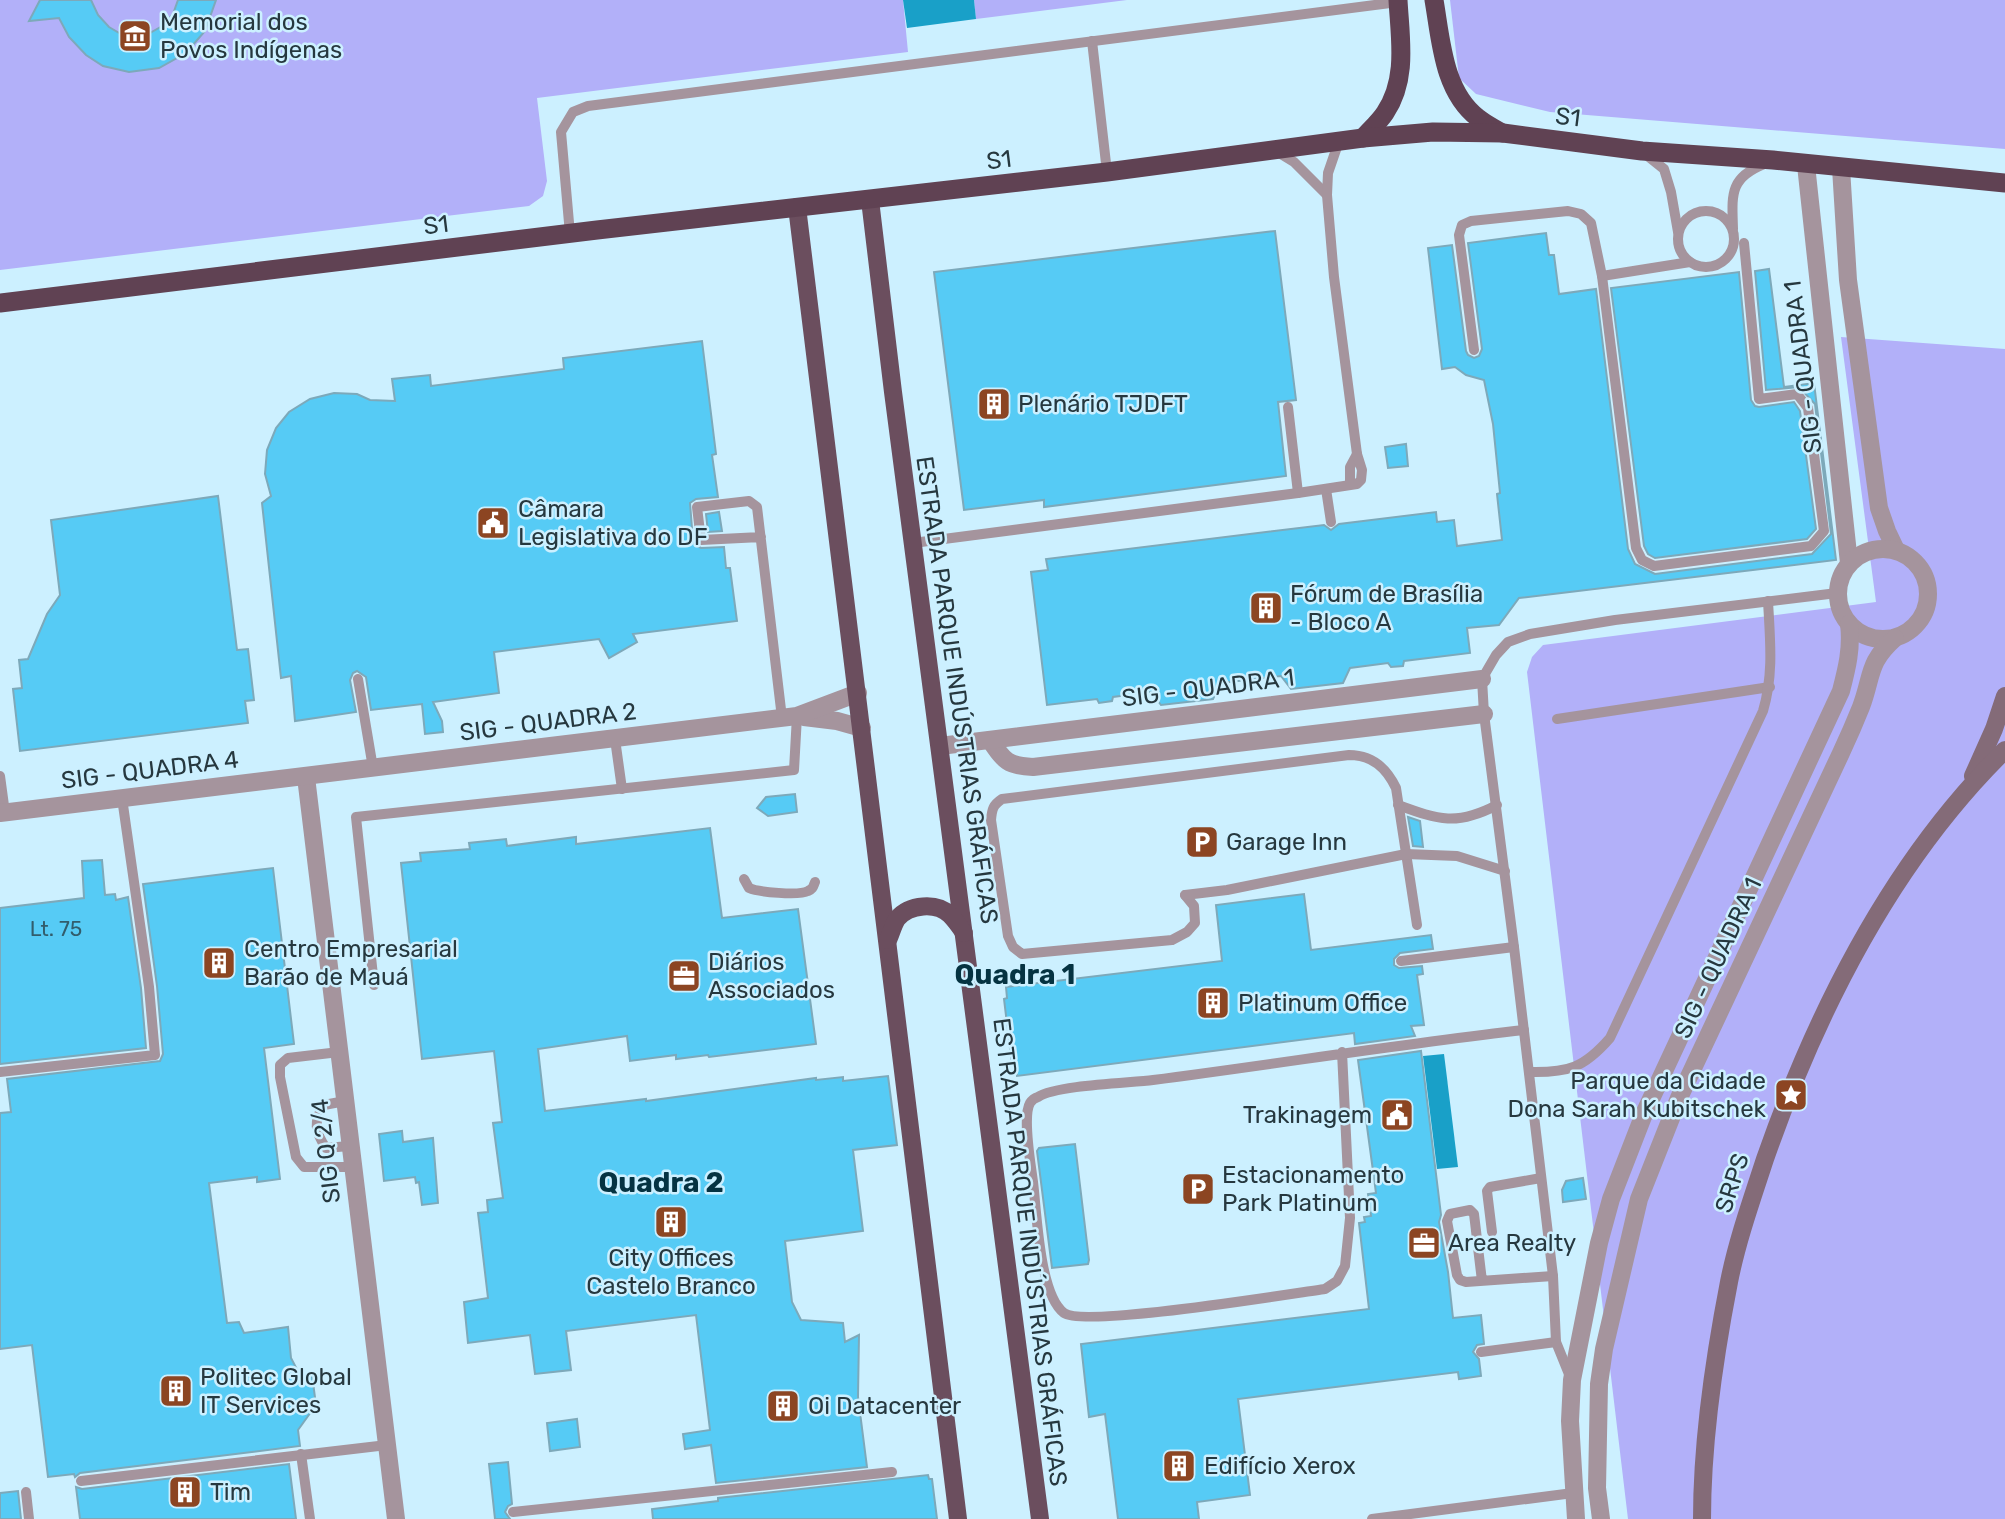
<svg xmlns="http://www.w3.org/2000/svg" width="2005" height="1519" viewBox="0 0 2005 1519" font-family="Rubik,sans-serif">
<rect width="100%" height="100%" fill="#ccf0ff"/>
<!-- green -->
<g fill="#b2b0f9">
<path d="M 0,0 L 903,0 L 908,52 L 537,98 L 547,181 L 543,196 L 529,206 L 0,270 Z"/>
<path d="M 974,0 L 1127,0 L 976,19 Z"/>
<path d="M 1450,0 L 2005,0 L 2005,149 L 1550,112 L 1476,94 L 1459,78 Z"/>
<path d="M 1841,337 L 2005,349 L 2005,1519 L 1628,1519 L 1527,672 L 1532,657 L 1543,645 L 1876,602 Z"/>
</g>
<!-- water -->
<g fill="#19a0c8">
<path d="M 903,0 L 974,0 L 976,19 L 907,28 Z"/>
<path d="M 1444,1054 L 1458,1167 L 1437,1169 L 1423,1056 Z"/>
</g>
<!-- building -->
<g fill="#56cbf5" stroke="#7da9ba" stroke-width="2">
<path d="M 40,0 L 91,0 L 98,15 L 109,27 L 121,34 L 138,36 L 148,34 L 164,25 L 173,14 L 178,0 L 216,0 L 205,31 L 186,53 L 159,68 L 129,72 L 103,66 L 86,55 L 69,37 L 59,18 L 29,21 Z"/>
<path d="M 1275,231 L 1296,400 L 1278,402 L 1286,476 L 1044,507 L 1044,500 L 964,510 L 934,272 Z"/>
<path d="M 1546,233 L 1549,255 L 1554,255 L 1559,294 L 1596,289 L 1628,549 L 1635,564 L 1655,574 L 1812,554 L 1831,534 L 1815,404 L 1799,387 L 1766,390 L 1755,271 L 1769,269 L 1784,387 L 1814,383 L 1836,560 L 1519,598 L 1499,625 L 1467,628 L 1470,653 L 1404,661 L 1403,666 L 1391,667 L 1388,663 L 1350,668 L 1343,683 L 1291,689 L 1281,676 L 1221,683 L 1213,699 L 1161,705 L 1151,692 L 1113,697 L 1112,701 L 1099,703 L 1097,699 L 1047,705 L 1031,572 L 1048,570 L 1046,559 L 1324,525 L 1331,530 L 1339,524 L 1436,512 L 1437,522 L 1454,520 L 1457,546 L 1502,540 L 1497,494 L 1500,493 L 1493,424 L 1484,380 L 1466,375 L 1455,367 L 1442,369 L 1428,248 L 1452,245 L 1466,351 L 1468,355 L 1474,358 L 1479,356 L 1482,349 L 1468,243 Z"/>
<path d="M 1739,272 L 1751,400 L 1755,406 L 1759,407 L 1794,402 L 1800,411 L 1816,529 L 1807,539 L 1655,558 L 1648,554 L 1644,546 L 1611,288 Z"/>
<path d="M 702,341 L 716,454 L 712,455 L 718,497 L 696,499 L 690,503 L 693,541 L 695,545 L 701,548 L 724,547 L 726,568 L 730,568 L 737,621 L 633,634 L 637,642 L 609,658 L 599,639 L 494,652 L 499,693 L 433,702 L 442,721 L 443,732 L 425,734 L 422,704 L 371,710 L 366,677 L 357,671 L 353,673 L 350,680 L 356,712 L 295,721 L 291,676 L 281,678 L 262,503 L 271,496 L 265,474 L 267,450 L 276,428 L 289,412 L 310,399 L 334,393 L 357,394 L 370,400 L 395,401 L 392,379 L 430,375 L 431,386 L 564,369 L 563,358 Z"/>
<path d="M 1406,444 L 1408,466 L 1388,468 L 1385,447 Z"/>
<path d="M 218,496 L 237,650 L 248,649 L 254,700 L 245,701 L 248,723 L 20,751 L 13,689 L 22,688 L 19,660 L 28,659 L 47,614 L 60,595 L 51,520 Z"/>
<path d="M 719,512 L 722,531 L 708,532 L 706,514 Z"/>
<path d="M 795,794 L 797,812 L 768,816 L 757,808 L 766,797 Z"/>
<path d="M 1408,817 L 1420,821 L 1423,847 L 1413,846 Z"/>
<path d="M 710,828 L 722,918 L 798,909 L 816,1044 L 709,1057 L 708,1055 L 676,1059 L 676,1055 L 630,1061 L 627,1036 L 538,1049 L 545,1111 L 646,1099 L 646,1101 L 816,1078 L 816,1080 L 843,1077 L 843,1081 L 888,1076 L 897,1145 L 853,1150 L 863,1231 L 785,1241 L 792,1302 L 801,1320 L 843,1323 L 845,1342 L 859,1335 L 858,1397 L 867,1467 L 716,1483 L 711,1445 L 685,1449 L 683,1434 L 710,1430 L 696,1315 L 566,1331 L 571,1370 L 535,1374 L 530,1335 L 468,1343 L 464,1302 L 488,1298 L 478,1213 L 488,1212 L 487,1200 L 503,1198 L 493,1123 L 502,1122 L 494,1051 L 422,1059 L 401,863 L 421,861 L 420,853 L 470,849 L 469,843 L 506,839 L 507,846 L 576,837 L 576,844 Z"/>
<path d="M 102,860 L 105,895 L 115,894 L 116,900 L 128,897 L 141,988 L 146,1048 L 0,1064 L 0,908 L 84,898 L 82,861 Z"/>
<path d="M 273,868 L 294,1044 L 264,1048 L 280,1179 L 257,1182 L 257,1177 L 209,1183 L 227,1323 L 239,1322 L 244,1333 L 288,1327 L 291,1358 L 301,1377 L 312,1375 L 316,1405 L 298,1430 L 300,1446 L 80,1473 L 75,1477 L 74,1474 L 48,1477 L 32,1345 L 0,1349 L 0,1113 L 11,1112 L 7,1079 L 160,1061 L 163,1054 L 157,986 L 143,884 Z"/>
<path d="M 1304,894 L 1311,950 L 1431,935 L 1433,949 L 1400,953 L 1394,959 L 1394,965 L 1399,968 L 1422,966 L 1423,974 L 1417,975 L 1424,1025 L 1411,1026 L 1415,1036 L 1355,1044 L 1354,1033 L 1017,1076 L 1016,1065 L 1012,1065 L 1004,999 L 1007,998 L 1006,987 L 1222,961 L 1216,905 Z"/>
<path d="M 1421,1051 L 1441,1215 L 1439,1222 L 1448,1272 L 1453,1318 L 1481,1315 L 1484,1344 L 1477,1345 L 1473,1352 L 1479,1359 L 1481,1376 L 1459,1379 L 1458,1372 L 1238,1399 L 1250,1495 L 1197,1502 L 1199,1519 L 1118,1519 L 1105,1414 L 1089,1417 L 1081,1344 L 1369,1309 L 1359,1223 L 1365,1222 L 1364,1217 L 1371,1216 L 1368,1194 L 1376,1193 L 1358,1060 Z"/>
<path d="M 402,1131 L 403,1142 L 433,1138 L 438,1203 L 422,1205 L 419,1182 L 416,1183 L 415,1177 L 384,1181 L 379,1134 Z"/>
<path d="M 1075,1144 L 1089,1260 L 1088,1264 L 1052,1268 L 1037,1151 L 1039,1148 Z"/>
<path d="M 1583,1178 L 1586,1199 L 1563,1202 L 1562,1190 L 1566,1181 Z"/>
<path d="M 577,1419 L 580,1447 L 550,1451 L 547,1423 Z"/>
<path d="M 508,1462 L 512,1504 L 508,1506 L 505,1512 L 510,1519 L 495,1519 L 489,1464 Z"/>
<path d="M 289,1464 L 296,1519 L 80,1519 L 76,1487 L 82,1489 Z"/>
<path d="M 928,1475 L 929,1479 L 932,1479 L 937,1519 L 653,1519 L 652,1509 L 718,1501 L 718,1498 Z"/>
<path d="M 18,1491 L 21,1519 L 0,1519 L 0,1493 Z"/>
</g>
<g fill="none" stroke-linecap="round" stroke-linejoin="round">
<!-- service -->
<g stroke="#a5949d" stroke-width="10">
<path d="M 1092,41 L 1107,172"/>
<path d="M 1276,151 L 1294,162 L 1327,195"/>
<path d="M 1644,153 L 1664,169 L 1671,192 L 1678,232"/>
<circle cx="1706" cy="239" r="28"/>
<path d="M 1733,229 C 1732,195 1729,178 1764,164"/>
<path d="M 570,234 L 561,132 L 573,112 L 588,106 L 1398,2"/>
<path d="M 1690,262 L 1602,276 L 1636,548 L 1642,560 L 1654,566 L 1811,546 L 1824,531 L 1808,408 L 1797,394 L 1759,399 L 1744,243"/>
<path d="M 1474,350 L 1459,235 L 1462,225 L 1471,221 L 1568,211 L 1581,214 L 1591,223 L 1602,276"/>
<path d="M 1288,407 L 1298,493"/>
<path d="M 1350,484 L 1350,467 L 1357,454"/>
<path d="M 1326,489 L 1331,522"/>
<path d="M 761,537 L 701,540 L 697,507 L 749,501 L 757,507 L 782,718"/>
<path d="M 913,543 L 1298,493 L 1357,484 L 1361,480 L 1362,470 L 1357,454 L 1334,277 L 1327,195 L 1328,173 L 1339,141"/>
<path d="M 358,679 L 373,768"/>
<path d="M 1557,719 L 1770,687"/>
<path d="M 615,739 L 622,789"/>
<path d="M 0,776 L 5,813"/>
<path d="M 1398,805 C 1439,820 1457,826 1497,805"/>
<path d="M 744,879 L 749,888 C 758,892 799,896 808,891 C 813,889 813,887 815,882"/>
<path d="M 1185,895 L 1194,906 L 1195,923 L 1187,932 L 1172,940 L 1022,954 L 1013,947 L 1008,936 L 991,820 C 992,809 993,805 1002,799 L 1349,755 C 1372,755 1386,767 1396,788 L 1417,925"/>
<path d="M 1185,895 L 1227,890 L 1406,854 L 1457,856 L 1505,871"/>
<path d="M 1401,961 L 1514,947"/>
<path d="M 374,985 L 356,817 L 794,770 L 797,716"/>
<path d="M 339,1052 L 288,1058 L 280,1065 L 280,1077 L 296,1157 L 304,1167 L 353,1167"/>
<path d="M 1342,1052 L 1350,1218 L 1345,1266 L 1337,1281 L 1325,1289 C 1288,1294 1084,1328 1064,1313 C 1039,1294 1037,1213 1033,1182 C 1031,1165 1022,1117 1030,1103 C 1032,1100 1035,1098 1038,1097 C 1056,1085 1128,1083 1153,1080 C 1277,1064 1400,1044 1524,1030"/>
<path d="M 0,1072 L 155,1055 L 149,987 L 122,798"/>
<path d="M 1529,1072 C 1568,1073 1584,1068 1610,1038 L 1763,711 C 1774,674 1770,639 1768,601"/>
<path d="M 345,1101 L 324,1105 C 313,1121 315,1132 326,1148 L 349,1146"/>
<path d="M 1492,1232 L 1487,1191 L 1490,1187 L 1541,1178"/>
<path d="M 1482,1281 L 1474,1214 L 1470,1210 L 1450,1214 L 1447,1221 L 1457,1275 L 1460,1280 L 1466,1282 L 1553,1276"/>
<path d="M 1481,1352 L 1556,1342"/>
<path d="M 1571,1379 L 1556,1342 L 1553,1276 L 1514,947 L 1484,714 L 1482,679 L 1496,655 L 1508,642 L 1530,634 L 1615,620 L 1837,593"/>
<path d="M 301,1454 L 310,1519"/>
<path d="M 81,1481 L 387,1445"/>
<path d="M 26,1492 L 29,1519"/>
<path d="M 513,1512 L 892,1472"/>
<path d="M 1372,1519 L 1573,1493"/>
</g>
<!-- minor -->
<g stroke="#a5949d" stroke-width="18">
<path d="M 1806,165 L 1849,563"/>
<path d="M 1841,168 L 1848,280 L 1879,508 L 1887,531 L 1896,550"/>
<circle cx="1883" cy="594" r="45"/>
<path d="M 990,740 C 1004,761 1008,766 1033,767 L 1484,714"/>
<path d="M 940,746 L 1482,679"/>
<path d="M 1576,1519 L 1570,1421 L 1572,1380 L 1599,1243 L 1611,1199 L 1644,1114 L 1841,691 C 1847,668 1852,648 1849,624"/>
<path d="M 1601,1519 L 1597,1488 L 1599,1384 L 1604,1349 L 1639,1199 L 1679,1098 L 1841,753 C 1848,738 1855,722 1861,707 C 1873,675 1867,663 1895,638"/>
</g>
<!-- tertiary -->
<g stroke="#a5949d" stroke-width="18">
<path d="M 804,717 L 837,721 L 862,728"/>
<path d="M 306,777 L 396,1519"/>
<path d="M 0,813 L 797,716 L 858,693"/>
</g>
<!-- secondary -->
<g stroke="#846b78" stroke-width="18">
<path d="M 1973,776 L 1994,729 L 2005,696"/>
<path d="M 1702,1519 C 1702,1440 1714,1359 1729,1282 C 1737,1241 1752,1199 1765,1159 C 1817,1010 1891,862 2005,750"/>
</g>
<!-- primary -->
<g stroke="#6b4e5e" stroke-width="18">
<path d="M 870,200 L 893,392 L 1040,1519"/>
<path d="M 797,207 L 958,1519"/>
<path d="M 888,940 C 891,934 893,925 897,919 C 909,904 937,902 950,915 C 955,920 960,927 964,933"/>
</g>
<!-- trunk -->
<g stroke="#604253" stroke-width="19">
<path d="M 1434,0 C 1441,40 1443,91 1478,118 C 1485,124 1494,128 1502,133"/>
<path d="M 1363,138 C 1370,130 1379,122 1385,113 C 1408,79 1400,38 1398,0"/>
<path d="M 0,303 L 597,230 L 1107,172 L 1363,138 L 1433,132 L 1503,133 L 1642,151 L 1773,160 L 2005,183"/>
</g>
</g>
<!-- icons -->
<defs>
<symbol id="museum-square" viewBox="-11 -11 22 22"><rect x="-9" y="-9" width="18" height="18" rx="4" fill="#8c4522" stroke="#ccf0ff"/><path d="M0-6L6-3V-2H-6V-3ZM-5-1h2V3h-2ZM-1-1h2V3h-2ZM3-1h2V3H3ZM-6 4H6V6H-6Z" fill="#fff"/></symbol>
<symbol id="building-square" viewBox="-11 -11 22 22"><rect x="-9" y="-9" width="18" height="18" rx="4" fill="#8c4522" stroke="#ccf0ff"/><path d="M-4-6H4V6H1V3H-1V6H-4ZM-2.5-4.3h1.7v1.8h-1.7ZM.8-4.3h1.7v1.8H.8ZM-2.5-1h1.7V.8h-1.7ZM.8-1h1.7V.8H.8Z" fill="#fff"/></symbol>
<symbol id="civic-square" viewBox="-11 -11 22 22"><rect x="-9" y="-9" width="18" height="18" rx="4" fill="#8c4522" stroke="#ccf0ff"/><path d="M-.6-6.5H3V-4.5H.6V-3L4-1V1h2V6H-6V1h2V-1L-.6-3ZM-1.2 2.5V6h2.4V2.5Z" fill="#fff"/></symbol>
<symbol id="parking-square" viewBox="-11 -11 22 22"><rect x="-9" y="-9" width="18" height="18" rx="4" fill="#8c4522" stroke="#ccf0ff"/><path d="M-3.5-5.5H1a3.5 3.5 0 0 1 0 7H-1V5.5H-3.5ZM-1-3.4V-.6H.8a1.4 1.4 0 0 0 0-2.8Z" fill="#fff"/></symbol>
<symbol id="office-square" viewBox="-11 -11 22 22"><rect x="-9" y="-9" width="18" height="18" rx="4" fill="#8c4522" stroke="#ccf0ff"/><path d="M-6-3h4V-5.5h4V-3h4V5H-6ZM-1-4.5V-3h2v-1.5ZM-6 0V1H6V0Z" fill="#fff"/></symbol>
<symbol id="sight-square" viewBox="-11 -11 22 22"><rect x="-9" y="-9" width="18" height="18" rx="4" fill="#8c4522" stroke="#ccf0ff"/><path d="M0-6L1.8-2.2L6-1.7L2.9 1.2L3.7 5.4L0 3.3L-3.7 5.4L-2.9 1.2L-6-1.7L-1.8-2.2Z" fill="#fff"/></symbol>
</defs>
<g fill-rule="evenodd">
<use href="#museum-square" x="116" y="17" width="38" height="38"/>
<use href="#building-square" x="975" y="385" width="38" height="38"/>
<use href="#civic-square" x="474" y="504" width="38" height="38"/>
<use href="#building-square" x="1247" y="589" width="38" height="38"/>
<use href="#parking-square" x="1183" y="823" width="38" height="38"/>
<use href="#building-square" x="200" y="944" width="38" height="38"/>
<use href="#office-square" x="665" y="957" width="38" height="38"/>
<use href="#building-square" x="1194" y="984" width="38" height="38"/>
<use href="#sight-square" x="1772" y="1076" width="38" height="38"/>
<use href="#civic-square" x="1378" y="1096" width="38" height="38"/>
<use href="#parking-square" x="1179" y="1170" width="38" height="38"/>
<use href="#building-square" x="652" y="1203" width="38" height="38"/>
<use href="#office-square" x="1405" y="1224" width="38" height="38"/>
<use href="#building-square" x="157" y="1372" width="38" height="38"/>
<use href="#building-square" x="764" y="1387" width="38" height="38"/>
<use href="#building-square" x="1160" y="1447" width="38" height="38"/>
<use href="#building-square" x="166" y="1473" width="38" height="38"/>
</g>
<g text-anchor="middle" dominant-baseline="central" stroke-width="5" stroke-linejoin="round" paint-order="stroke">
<!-- number labels -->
<g font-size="21" fill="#325d6c">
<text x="56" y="928">Lt. 75</text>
</g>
<!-- poi labels -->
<g font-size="24" fill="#26383f" stroke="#ccf0ff" text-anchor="start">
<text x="160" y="22">Memorial dos<tspan x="160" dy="28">Povos Indígenas</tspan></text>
<text x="1018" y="404">Plenário TJDFT</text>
<text x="518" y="509">Câmara<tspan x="518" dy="28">Legislativa do DF</tspan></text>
<text x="1290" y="594">Fórum de Brasília<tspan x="1290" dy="28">- Bloco A</tspan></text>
<text x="1226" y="842">Garage Inn</text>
<text x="244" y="949">Centro Empresarial<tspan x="244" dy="28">Barão de Mauá</tspan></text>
<text x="708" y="962">Diários<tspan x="708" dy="28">Associados</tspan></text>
<text x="1238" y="1003">Platinum Office</text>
<text x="1766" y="1081" text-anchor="end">Parque da Cidade<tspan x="1766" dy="28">Dona Sarah Kubitschek</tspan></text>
<text x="1372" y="1115" text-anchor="end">Trakinagem</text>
<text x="1222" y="1175">Estacionamento<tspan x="1222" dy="28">Park Platinum</tspan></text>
<text x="1448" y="1243">Area Realty</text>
<text x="671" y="1258" text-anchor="middle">City Offices<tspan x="671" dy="28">Castelo Branco</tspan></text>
<text x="200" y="1377">Politec Global<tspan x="200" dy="28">IT Services</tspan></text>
<text x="808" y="1406">Oi Datacenter</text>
<text x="1204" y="1466">Edifício Xerox</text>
<text x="210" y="1492">Tim</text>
</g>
<!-- street labels -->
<g font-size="24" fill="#26383f" stroke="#ccf0ff">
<text transform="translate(1568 117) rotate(7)">S1</text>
<text transform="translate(999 160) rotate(-7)">S1</text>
<text transform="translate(436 225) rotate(-7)">S1</text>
<text transform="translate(1803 367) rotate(-97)">SIG - QUADRA 1</text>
<text transform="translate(1208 688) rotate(-7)">SIG - QUADRA 1</text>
<text transform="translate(957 690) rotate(82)">ESTRADA PARQUE INDÚSTRIAS GRÁFICAS</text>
<text transform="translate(548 722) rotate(-7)">SIG - QUADRA 2</text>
<text transform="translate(150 770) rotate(-7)">SIG - QUADRA 4</text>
<text transform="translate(1718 958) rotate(-65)">SIG - QUADRA 1</text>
<text transform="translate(326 1151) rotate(-97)">SIG Q 2/4</text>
<text transform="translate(1732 1183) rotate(-72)">SRPS</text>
<text transform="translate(1030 1252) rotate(83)">ESTRADA PARQUE INDÚSTRIAS GRÁFICAS</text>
</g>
<!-- quarter labels -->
<g font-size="28" font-weight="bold" fill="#053342" stroke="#ccf0ff">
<text x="1015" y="974">Quadra 1</text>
<text x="661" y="1182">Quadra 2</text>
</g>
</g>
</svg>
